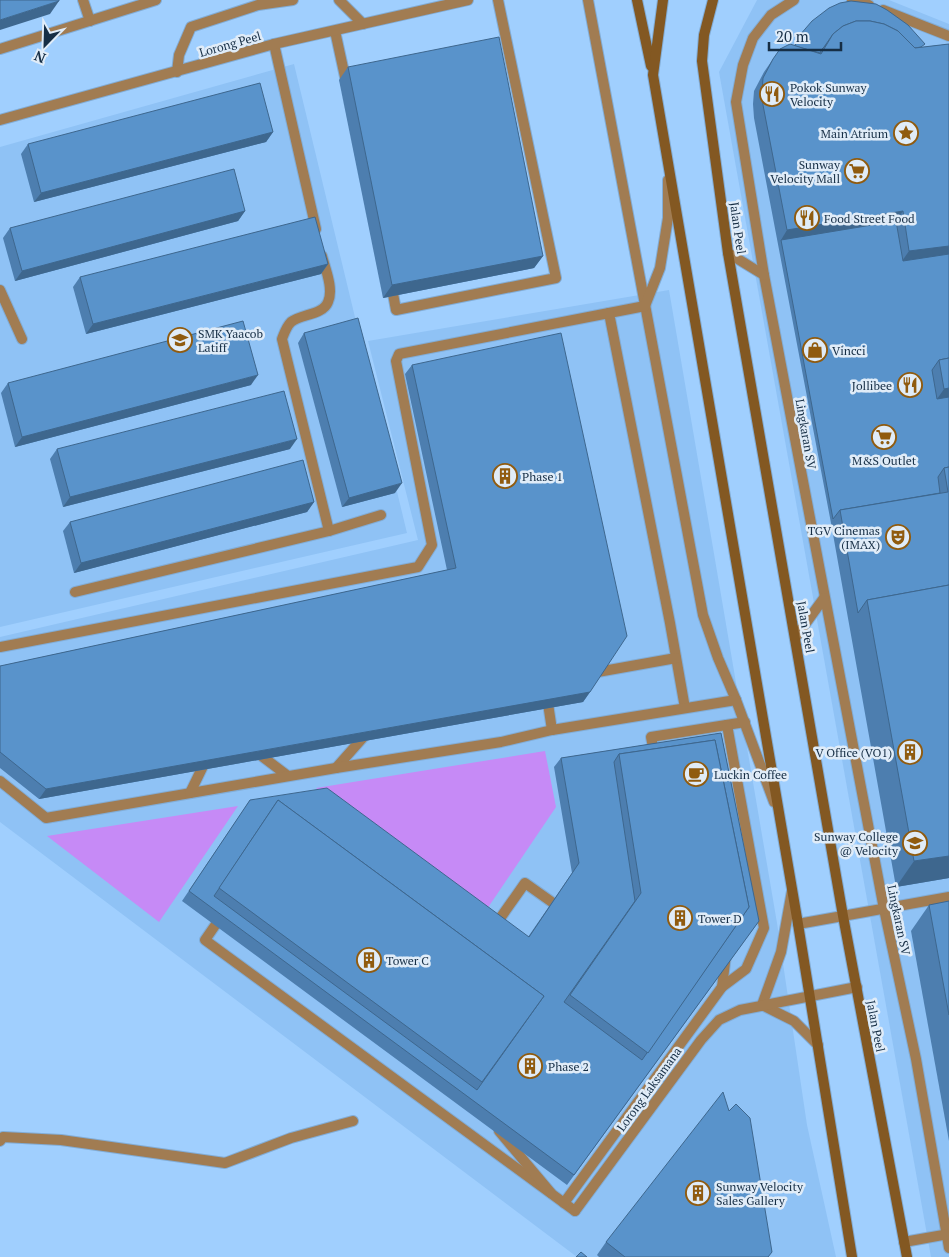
<svg xmlns="http://www.w3.org/2000/svg" width="949" height="1257" viewBox="0 0 949 1257" font-family="'PT Serif',serif">
<rect width="100%" height="100%" fill="#a0cffe"/>
<!-- built -->
<g fill="#8fc2f5">
<path d="M 757,0 L 889,0 L 949,24 L 949,1257 L 931,1257 L 719,72 Z"/>
<path d="M 294,64 L 407,533 L 0,627 L 0,147 Z"/>
<path d="M 669,290 L 777,923 L 807,1125 L 836,1257 L 577,1257 L 0,822 L 0,637 L 418,540 L 368,341 Z"/>
</g>
<!-- green -->
<g fill="#c68af6">
<path d="M 545,751 L 556,807 L 485,912 L 316,788 Z"/>
<path d="M 238,806 L 159,922 L 47,836 Z"/>
</g>
<g fill="none" stroke-linecap="round" stroke-linejoin="round">
<defs>
<g id="lane">
<path d="M 83,0 L 90,21"/>
<path d="M 339,0 L 363,24"/>
<path d="M 588,0 L 703,615 L 718,658 L 736,700"/>
<path d="M 794,0 L 771,15 L 753,38 L 743,65 L 736,102 L 764,275 L 884,909"/>
<path d="M 852,0 L 869,5"/>
<path d="M 883,10 L 949,36"/>
<path d="M 335,31 L 347,86"/>
<path d="M 274,44 L 316,229"/>
<path d="M 0,49 L 156,0"/>
<path d="M 177,72 L 179,55 L 191,27 L 258,5 L 293,0"/>
<path d="M 668,180 L 668,218 L 660,268 L 645,306 L 609,313 L 670,623 L 685,708"/>
<path d="M 728,253 L 764,275"/>
<path d="M 322,256 C 325,268 334,289 328,302 C 323,315 301,314 291,322 C 286,327 284,334 282,339 L 329,531"/>
<path d="M 391,283 L 396,310 L 556,278 L 498,0"/>
<path d="M 0,290 L 22,339"/>
<path d="M 75,592 L 329,531 L 381,515"/>
<path d="M 795,638 L 824,598"/>
<path d="M 0,647 L 418,567 L 432,545 L 396,361 L 399,354 L 609,313"/>
<path d="M 592,673 L 676,658"/>
<path d="M 547,697 L 552,730"/>
<path d="M 255,751 L 288,776"/>
<path d="M 654,752 L 651,737 L 745,722"/>
<path d="M 336,768 L 367,733"/>
<path d="M 0,781 L 46,818 L 336,768 L 501,742 L 552,730 L 736,700 L 774,802"/>
<path d="M 190,793 L 207,758"/>
<path d="M 223,914 L 205,940 L 575,1211"/>
<path d="M 494,927 L 525,883 L 563,910"/>
<path d="M 722,987 L 726,955"/>
<path d="M 499,1131 L 551,1193"/>
<path d="M 0,1141 L 3,1137 L 61,1140 L 225,1163 L 291,1138 L 353,1121"/>
<path d="M 564,1203 L 722,987 L 746,969 L 764,928 L 727,725"/>
</g>
<g id="street">
<path d="M 0,120 L 274,44 L 468,0"/>
<path d="M 884,909 L 916,1059 L 949,1248"/>
<path d="M 798,924 L 949,897"/>
<path d="M 762,1005 L 781,952 L 792,891"/>
<path d="M 762,1005 L 794,1021 L 818,1045"/>
<path d="M 575,1211 L 701,1040 L 719,1020 L 740,1010 L 857,987"/>
<path d="M 904,1242 L 949,1234"/>
</g>
<g id="secondary">
<path d="M 637,0 L 651,66"/>
<path d="M 663,0 L 653,75 L 798,924 L 852,1257"/>
<path d="M 713,0 L 704,35 L 702,61 L 728,253 L 843,916 L 907,1257"/>
</g>
</defs>
<!-- lane casing -->
<use href="#lane" stroke="#82acd5" stroke-width="12"/>
<!-- street casing -->
<use href="#street" stroke="#82acd5" stroke-width="12"/>
<!-- secondary casing -->
<use href="#secondary" stroke="#82acd5" stroke-width="12"/>
<!-- lane -->
<use href="#lane" stroke="#a17c52" stroke-width="10"/>
<!-- street -->
<use href="#street" stroke="#a17c52" stroke-width="10"/>
<!-- secondary -->
<use href="#secondary" stroke="#835822" stroke-width="10"/>
</g>
<!-- wall -->
<g fill="#4d7eaf">
<path d="M 799,36 L 923,47 L 949,44 L 949,878 L 896,887 L 831,523 L 754,118 L 753,104 L 754,91 L 764,72 L 773,59 L 794,46 Z"/>
<path d="M 348,67 L 543,256 L 534,268 L 383,298 L 339,80 Z"/>
<path d="M 273,132 L 266,142 L 34,202 L 21,154 L 28,144 Z"/>
<path d="M 245,211 L 238,221 L 15,281 L 3,238 L 10,228 Z"/>
<path d="M 328,264 L 321,274 L 86,334 L 73,287 L 80,277 Z"/>
<path d="M 304,333 L 395,493 L 342,507 L 298,343 Z"/>
<path d="M 412,365 L 590,692 L 583,702 L 39,799 L 0,768 L 0,666 L 447,570 L 405,374 Z"/>
<path d="M 8,383 L 251,385 L 15,447 L 1,393 Z"/>
<path d="M 57,449 L 290,449 L 63,507 L 50,459 Z"/>
<path d="M 314,502 L 307,512 L 74,573 L 63,531 L 70,522 Z"/>
<path d="M 721,733 L 759,921 L 567,1185 L 182,901 L 250,800 L 528,937 L 572,873 L 554,767 L 561,758 Z"/>
<path d="M 949,901 L 949,1141 L 911,931 L 929,905 Z"/>
<path d="M 729,1111 L 772,1252 L 768,1257 L 599,1257 L 597,1255 L 606,1242 Z"/>
</g>
<!-- shaded-wall -->
<g fill="#3e678e">
<path d="M 59,1 L 50,14 L 0,30 L 0,20 Z"/>
<path d="M 273,132 L 266,142 L 34,202 L 41,193 Z"/>
<path d="M 245,211 L 238,221 L 15,281 L 22,271 Z"/>
<path d="M 903,211 L 894,224 L 781,240 L 787,230 Z"/>
<path d="M 949,246 L 949,257 L 900,264 L 909,251 Z"/>
<path d="M 543,256 L 534,268 L 383,298 L 392,285 Z"/>
<path d="M 328,264 L 321,274 L 86,334 L 93,324 Z"/>
<path d="M 258,375 L 251,385 L 15,447 L 22,437 Z"/>
<path d="M 949,388 L 949,400 L 935,402 L 944,389 Z"/>
<path d="M 297,439 L 290,449 L 63,507 L 70,497 Z"/>
<path d="M 402,483 L 395,493 L 342,507 L 349,498 Z"/>
<path d="M 314,502 L 307,512 L 74,573 L 81,563 Z"/>
<path d="M 590,692 L 583,702 L 39,799 L 46,789 Z"/>
<path d="M 949,856 L 949,878 L 896,887 L 914,861 Z"/>
</g>
<!-- building -->
<g fill="#5993cb" stroke="#3e678e" fill-rule="evenodd">
<path d="M 0,0 L 59,0 L 59,1 L 0,20 Z"/>
<path d="M 851,1 L 876,4 L 887,10 L 908,25 L 925,44 L 921,47 L 915,48 L 898,31 L 884,24 L 870,21 L 856,21 L 843,26 L 833,34 L 824,47 L 827,44 L 822,49 L 820,53 L 795,46 L 799,36 L 812,21 L 829,8 L 840,3 Z"/>
<path d="M 856,21 L 870,21 L 884,24 L 898,31 L 915,48 L 949,44 L 949,246 L 909,251 L 903,211 L 787,230 L 763,105 L 762,92 L 763,78 L 773,59 L 780,49 L 790,44 L 821,54 L 833,34 L 843,26 Z"/>
<path d="M 499,37 L 543,256 L 392,285 L 348,67 Z"/>
<path d="M 260,83 L 273,132 L 41,193 L 28,144 Z"/>
<path d="M 234,169 L 245,211 L 22,271 L 10,228 Z"/>
<path d="M 315,217 L 328,264 L 93,324 L 80,277 Z"/>
<path d="M 896,221 L 903,261 L 949,254 L 949,358 L 939,360 L 932,370 L 937,399 L 949,397 L 949,467 L 944,468 L 938,477 L 940,493 L 840,510 L 833,519 L 781,240 Z"/>
<path d="M 358,318 L 402,483 L 349,498 L 304,333 Z"/>
<path d="M 243,321 L 258,375 L 22,437 L 8,383 Z"/>
<path d="M 561,333 L 627,636 L 590,692 L 46,789 L 0,752 L 0,666 L 456,568 L 412,365 Z"/>
<path d="M 949,358 L 949,388 L 944,389 L 939,360 Z"/>
<path d="M 284,391 L 297,439 L 70,497 L 57,449 Z"/>
<path d="M 303,460 L 314,502 L 81,563 L 70,522 Z"/>
<path d="M 949,467 L 949,585 L 867,600 L 858,613 L 840,510 L 948,492 L 944,468 Z"/>
<path d="M 949,585 L 949,856 L 914,861 L 867,600 Z"/>
<path d="M 721,733 L 759,921 L 574,1175 L 189,891 L 250,800 L 327,788 L 529,937 L 579,863 L 561,758 ZM 715,740 L 749,907 L 642,1060 L 564,1002 L 635,901 L 614,762 L 619,754 ZM 278,800 L 544,996 L 477,1090 L 214,896 Z"/>
<path d="M 715,740 L 749,907 L 648,1053 L 570,995 L 641,893 L 619,754 Z"/>
<path d="M 278,800 L 544,996 L 482,1082 L 219,888 Z"/>
<path d="M 949,901 L 949,1015 L 929,905 Z"/>
<path d="M 723,1092 L 729,1111 L 736,1104 L 750,1118 L 772,1252 L 768,1257 L 625,1257 L 606,1242 Z"/>
<path d="M 581,1252 L 587,1257 L 576,1257 Z"/>
</g>
<!-- icons -->
<defs>
<symbol id="restaurant-ring" viewBox="-11 -11 22 22"><circle r="9.5" fill="#e0ecf8" stroke="#905b0f" stroke-width="1.5"/><path d="M-5-6h1v4h1v-4h1v4h1v-4h1v5L-1.5 .5V6h-2V.5L-5-1ZM5-6V6H3V1.5H1.5Q1.5-4 5-6Z" fill="#905b0f"/></symbol>
<symbol id="sight-ring" viewBox="-11 -11 22 22"><circle r="9.5" fill="#e0ecf8" stroke="#905b0f" stroke-width="1.5"/><path d="M0-6L1.8-2.2L6-1.7L2.9 1.2L3.7 5.4L0 3.3L-3.7 5.4L-2.9 1.2L-6-1.7L-1.8-2.2Z" fill="#905b0f"/></symbol>
<symbol id="supermarket-ring" viewBox="-11 -11 22 22"><circle r="9.5" fill="#e0ecf8" stroke="#905b0f" stroke-width="1.5"/><path d="M-6-5.5h2.5l.6 2H6L4.5 2H-2.5L-4.4-4H-6ZM-1.5 3.2a1.3 1.3 0 1 0 .1 0ZM3 3.2a1.3 1.3 0 1 0 .1 0Z" fill="#905b0f"/></symbol>
<symbol id="school-ring" viewBox="-11 -11 22 22"><circle r="9.5" fill="#e0ecf8" stroke="#905b0f" stroke-width="1.5"/><path d="M0-5L7-2L0 1L-7-2ZM-4 1L0 2.5L4 1V4Q0 6-4 4Z" fill="#905b0f"/></symbol>
<symbol id="shop-ring" viewBox="-11 -11 22 22"><circle r="9.5" fill="#e0ecf8" stroke="#905b0f" stroke-width="1.5"/><path d="M-5-2.5h2.3a2.7 3.5 0 0 1 5.4 0H5L5.5 6h-11ZM-1.5-2.5h3a1.5 2.3 0 0 0-3 0Z" fill="#905b0f"/></symbol>
<symbol id="building-ring" viewBox="-11 -11 22 22"><circle r="9.5" fill="#e0ecf8" stroke="#905b0f" stroke-width="1.5"/><path d="M-4-6H4V6H1V3H-1V6H-4ZM-2.5-4.3h1.7v1.8h-1.7ZM.8-4.3h1.7v1.8H.8ZM-2.5-1h1.7V.8h-1.7ZM.8-1h1.7V.8H.8Z" fill="#905b0f"/></symbol>
<symbol id="theatre-ring" viewBox="-11 -11 22 22"><circle r="9.5" fill="#e0ecf8" stroke="#905b0f" stroke-width="1.5"/><path d="M-5-5.5Q0-4 5-5.5V0Q5 5 0 6Q-5 5-5 0ZM-3.3-2.5H-1v1.5H-3.3ZM1-2.5H3.3v1.5H1ZM-2.8 1Q0 5.5 2.8 1Z" fill="#905b0f"/></symbol>
<symbol id="cafe-ring" viewBox="-11 -11 22 22"><circle r="9.5" fill="#e0ecf8" stroke="#905b0f" stroke-width="1.5"/><path d="M-5.5-4.5H6V0H3Q3 3.5 0 3.5H-2.5Q-5.5 3.5-5.5 0ZM3-3.2v2h1.7v-2ZM-6 4.5H4V6H-6Z" fill="#905b0f"/></symbol>
<symbol id="university-ring" viewBox="-11 -11 22 22"><circle r="9.5" fill="#e0ecf8" stroke="#905b0f" stroke-width="1.5"/><path d="M0-5L7-2L0 1L-7-2ZM-4 1L0 2.5L4 1V4Q0 6-4 4Z" fill="#905b0f"/></symbol>
</defs>
<g fill-rule="evenodd">
<use href="#restaurant-ring" x="758" y="80" width="28" height="28"/>
<use href="#sight-ring" x="892" y="119" width="28" height="28"/>
<use href="#supermarket-ring" x="843" y="157" width="28" height="28"/>
<use href="#restaurant-ring" x="793" y="204" width="28" height="28"/>
<use href="#school-ring" x="166" y="326" width="28" height="28"/>
<use href="#shop-ring" x="801" y="336" width="28" height="28"/>
<use href="#restaurant-ring" x="896" y="371" width="28" height="28"/>
<use href="#supermarket-ring" x="870" y="423" width="28" height="28"/>
<use href="#building-ring" x="491" y="462" width="28" height="28"/>
<use href="#theatre-ring" x="884" y="523" width="28" height="28"/>
<use href="#building-ring" x="896" y="738" width="28" height="28"/>
<use href="#cafe-ring" x="682" y="760" width="28" height="28"/>
<use href="#university-ring" x="901" y="829" width="28" height="28"/>
<use href="#building-ring" x="666" y="904" width="28" height="28"/>
<use href="#building-ring" x="355" y="946" width="28" height="28"/>
<use href="#building-ring" x="516" y="1052" width="28" height="28"/>
<use href="#building-ring" x="684" y="1179" width="28" height="28"/>
</g>
<g text-anchor="middle" dominant-baseline="central" stroke-width="5" stroke-linejoin="round" paint-order="stroke">
<!-- street labels -->
<g font-size="12" fill="#162e45" stroke="#e0ecf8">
<text transform="translate(230 44) rotate(-16)">Lorong Peel</text>
<text transform="translate(738 228) rotate(82)">Jalan Peel</text>
<text transform="translate(806 434) rotate(80)">Lingkaran SV</text>
<text transform="translate(806 627) rotate(80)">Jalan Peel</text>
<text transform="translate(899 920) rotate(78)">Lingkaran SV</text>
<text transform="translate(876 1026) rotate(79)">Jalan Peel</text>
<text transform="translate(649 1089) rotate(-54)">Lorong Laksamana</text>
</g>
<!-- poi labels -->
<g font-size="12" fill="#162e45" stroke="#e0ecf8" text-anchor="start">
<text x="790" y="87">Pokok Sunway<tspan x="790" dy="14">Velocity</tspan></text>
<text x="888" y="133" text-anchor="end">Main Atrium</text>
<text x="840" y="164" text-anchor="end">Sunway<tspan x="840" dy="14">Velocity Mall</tspan></text>
<text x="824" y="218">Food Street Food</text>
<text x="198" y="333">SMK Yaacob<tspan x="198" dy="14">Latiff</tspan></text>
<text x="832" y="350">Vincci</text>
<text x="892" y="385" text-anchor="end">Jollibee</text>
<text x="884" y="460" text-anchor="middle">M&amp;S Outlet</text>
<text x="522" y="476">Phase 1</text>
<text x="880" y="530" text-anchor="end">TGV Cinemas<tspan x="880" dy="14">(IMAX)</tspan></text>
<text x="892" y="752" text-anchor="end">V Office (VO1)</text>
<text x="714" y="774">Luckin Coffee</text>
<text x="898" y="836" text-anchor="end">Sunway College<tspan x="898" dy="14">@ Velocity</tspan></text>
<text x="698" y="918">Tower D</text>
<text x="386" y="960">Tower C</text>
<text x="548" y="1066">Phase 2</text>
<text x="716" y="1186">Sunway Velocity<tspan x="716" dy="14">Sales Gallery</tspan></text>
</g>
</g>
<!-- north arrow -->
<g transform="translate(45 45) rotate(203)" stroke="#e0ecf8" stroke-width="4" paint-order="stroke">
<path d="M0-4L9 19L0 12L-9 19Z" fill="#162e45"/>
<text y="-8" font-size="14" font-weight="bold" text-anchor="middle" fill="#162e45">N</text>
</g>
<!-- scale -->
<path d="M769 42v8h72v-8" fill="none" stroke="#162e45" stroke-width="2.5"/>
<text x="776" y="42" font-size="15" fill="#162e45" stroke="#e0ecf8" stroke-width="4" paint-order="stroke">20 m</text>
</svg>
